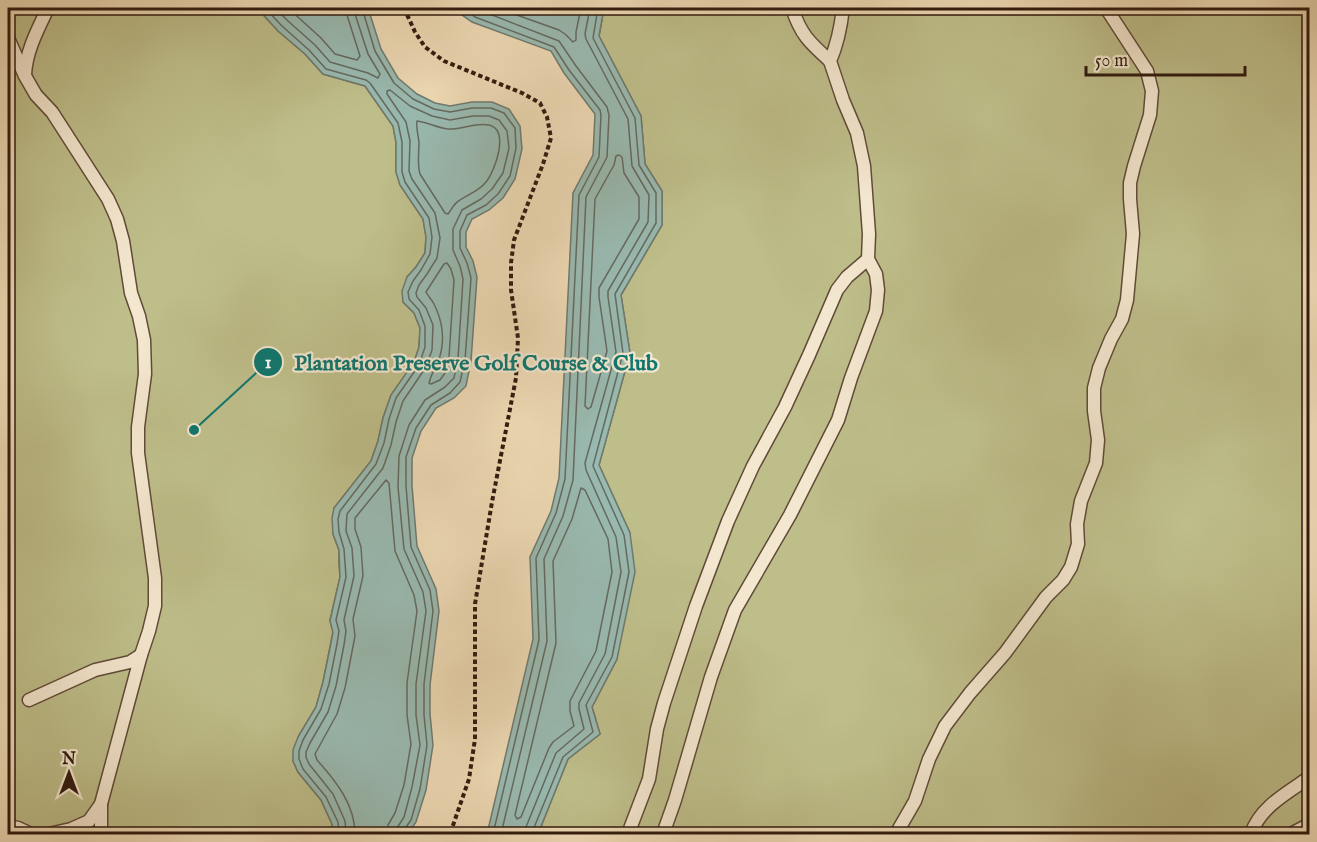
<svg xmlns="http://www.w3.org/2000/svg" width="1317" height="842" viewBox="0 0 1317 842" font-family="'IM FELL English',serif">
<rect width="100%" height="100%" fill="#eedab5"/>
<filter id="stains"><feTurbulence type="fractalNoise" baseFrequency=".00333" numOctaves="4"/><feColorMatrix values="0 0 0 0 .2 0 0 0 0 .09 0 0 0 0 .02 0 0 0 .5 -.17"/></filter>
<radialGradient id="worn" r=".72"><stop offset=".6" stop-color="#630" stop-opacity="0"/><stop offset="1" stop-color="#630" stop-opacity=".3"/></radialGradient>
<!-- green -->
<g fill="#bebe8a" stroke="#776c4c" stroke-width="1.5">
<path d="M 8,8 L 257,8 L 278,31 L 305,54 L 323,74 L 365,86 L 393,126 L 396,142 L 396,172 L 400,185 L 423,219 L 426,237 L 425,253 L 416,267 L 407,277 L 403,302 L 414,313 L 420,328 L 419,347 L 414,363 L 391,395 L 383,418 L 378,441 L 371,461 L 334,508 L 333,534 L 339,550 L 339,565 L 340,577 L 330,620 L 333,632 L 323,682 L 316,707 L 298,737 L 293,761 L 298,772 L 321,800 L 332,824 L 333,834 L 8,834 Z"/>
<path d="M 604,8 L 1309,8 L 1309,834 L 538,834 L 568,759 L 600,734 L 592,707 L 617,659 L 630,533 L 599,465 L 630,353 L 621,295 L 662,225 L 662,191 L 645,164 L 641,116 L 599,36 Z"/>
</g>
<!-- water -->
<g fill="#99bab1" stroke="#6f7a70" stroke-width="1.5">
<path d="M 257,8 L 368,8 L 381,49 L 398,78 L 417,94 L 435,103 L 450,106 L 472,102 L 492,102 L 509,109 L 520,126 L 522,149 L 515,179 L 503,198 L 489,210 L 472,219 L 466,232 L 466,247 L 473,261 L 477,277 L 471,361 L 466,386 L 454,398 L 436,408 L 421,431 L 412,458 L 412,486 L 417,546 L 436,589 L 439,611 L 430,685 L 430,714 L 433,745 L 426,790 L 416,822 L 408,834 L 333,834 L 332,824 L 321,800 L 298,772 L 293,761 L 293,750 L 298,737 L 316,707 L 323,682 L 331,643 L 333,632 L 330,621 L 340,577 L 339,550 L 333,534 L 332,518 L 334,508 L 371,461 L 378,441 L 383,418 L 391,395 L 414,362 L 419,347 L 420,328 L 414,313 L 403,302 L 402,291 L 407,277 L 416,267 L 425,253 L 426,237 L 423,219 L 400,185 L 396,172 L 396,142 L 393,126 L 365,86 L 323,74 L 305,54 L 278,31 Z"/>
<path d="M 452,8 L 604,8 L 599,36 L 641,116 L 645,164 L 662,191 L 662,225 L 621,295 L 630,353 L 599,465 L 630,533 L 635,572 L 617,659 L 592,707 L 600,734 L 568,759 L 538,834 L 487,834 L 533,639 L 530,557 L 551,511 L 559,478 L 573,193 L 593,155 L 595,114 L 564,73 L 551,51 L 472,22 Z"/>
</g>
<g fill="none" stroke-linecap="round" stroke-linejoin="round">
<!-- shore -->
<g stroke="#646a60" stroke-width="1.5">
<path d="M 265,8 L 282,26 L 309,50 L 326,69 L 366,80 L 370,83 L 398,123 L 402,142 L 402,172 L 405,182 L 429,218 L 432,237 L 430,254 L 421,270 L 413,281 L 408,292 L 409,299 L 419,310 L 425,326 L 425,347 L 419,365 L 396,398 L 389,419 L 384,443 L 376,464 L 340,511 L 338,519 L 339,532 L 344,549 L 346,577 L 336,620 L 339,631 L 337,644 L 329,684 L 321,709 L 303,740 L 299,751 L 299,759 L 303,769 L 326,797 L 338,822 L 339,834"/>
<path d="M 275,8 L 288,21 L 315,45 L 330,62 L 368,73 L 378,78 L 380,74 L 368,54 L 355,14 L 355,8"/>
<path d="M 288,8 L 321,38 L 335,54 L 357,60 L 360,56 L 347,15 L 346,8"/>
<path d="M 362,8 L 375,51 L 394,83 L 413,99 L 434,109 L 450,112 L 472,108 L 491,108 L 504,113 L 515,128 L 516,148 L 510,176 L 498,194 L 486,205 L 467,215 L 460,231 L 460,248 L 467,263 L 471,278 L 465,360 L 460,382 L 450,393 L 431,405 L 416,428 L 406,457 L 406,486 L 411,547 L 430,590 L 433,611 L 424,684 L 424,715 L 427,745 L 420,789 L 411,820 L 404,830 L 404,834"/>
<path d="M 462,8 L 475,17 L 554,47 L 569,70 L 600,110 L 601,115 L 599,157 L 579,195 L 565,479 L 556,513 L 536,558 L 539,640 L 493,834"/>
<path d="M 475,8 L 479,10 L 559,41 L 576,66 L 607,107 L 609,115 L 607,157 L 586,197 L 573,480 L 563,516 L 544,559 L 547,641 L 501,834"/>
<path d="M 497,8 L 559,30 L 565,34 L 573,42 L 576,40 L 576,32 L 581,8"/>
<path d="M 417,121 C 427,122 437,128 448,129 C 462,130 475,122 489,125 C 510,130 495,171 486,182 C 479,191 469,194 460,200 C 454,203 452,209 448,214 L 445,213 L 420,174 C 417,164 419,152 419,142 C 418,134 416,128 417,121 Z"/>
<path d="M 619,155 L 622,157 L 624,173 L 639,197 L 639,219 L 599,288 L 599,297 L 607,351 L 591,407 L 588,409 L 585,406 L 595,199 L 614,165 L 616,156 Z"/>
<path d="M 447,263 L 451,269 L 454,280 L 449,357 L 445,373 L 440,380 L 431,384 L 429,383 C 431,374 437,365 440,356 C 445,338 442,320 434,304 C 432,300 428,296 426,292 L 444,264 Z"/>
<path d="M 581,488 L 585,490 L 608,539 L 612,572 L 596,651 L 570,701 L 570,711 L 574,726 L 553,742 L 549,748 L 521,817 L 517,819 L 515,815 L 556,643 L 553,561 L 572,519 Z"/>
<path d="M 346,834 L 345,821 L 333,794 L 309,764 L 306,757 L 306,752 L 310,743 L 328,712 L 336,686 L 344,645 L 346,631 L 344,620 L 354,576 L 352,548 L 346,531 L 347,514 L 383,468 L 391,445 L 396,422 L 403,401 L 426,367 L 432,350 L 433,325 L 426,308 L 417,297 L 416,293 L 419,285 L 427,274 L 437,258 L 440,238 L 435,213 L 412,179 L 409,171 L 410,141 L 406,122 L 387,94 L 387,91 L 390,90 L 410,106 L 432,116 L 450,120 L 473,116 L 489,116 L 499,120 L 507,131 L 509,148 L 503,173 L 492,189 L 481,199 L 462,210 L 453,229 L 453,250 L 460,266 L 463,279 L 458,359 L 454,378 L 445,387 L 425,400 L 409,425 L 399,456 L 398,487 L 404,549 L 423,592 L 426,611 L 416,684 L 416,715 L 420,745 L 412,787 L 404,817 L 397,828 L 396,834"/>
<path d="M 355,834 C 355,805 336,781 317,760 L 315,754 L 337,714 L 345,688 L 355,636 L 353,619 L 363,576 L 361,547 L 355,529 L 355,518 L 386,480 L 389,483 L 395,551 L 414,595 L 417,611 L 407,683 L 407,715 L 411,744 L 404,785 L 395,813 L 388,825 L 387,834"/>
<path d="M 525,834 L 526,827 L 556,753 L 584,729 L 579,709 L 579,703 L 605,654 L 621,572 L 616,537 L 586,470 L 585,463 L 616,352 L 608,297 L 608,291 L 648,222 L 649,195 L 632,166 L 628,119 L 586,39 L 585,34 L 590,8"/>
<path d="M 533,834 L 533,830 L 563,757 L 593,732 L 586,705 L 612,657 L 629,572 L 624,535 L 593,466 L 623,353 L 615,294 L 656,223 L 656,193 L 639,165 L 635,118 L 593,38 L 598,8"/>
</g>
<defs>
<g id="service">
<path d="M 792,8 C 801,35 809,42 830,61"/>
<path d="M 8,38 L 25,76 L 36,95 L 52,112 L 63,129 L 108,199 L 117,219 L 123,241 L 131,293 L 139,316 L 144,340 L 145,374 L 138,427 L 138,453 L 155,578 L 155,606 L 149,631 L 141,655"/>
<path d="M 25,75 C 26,51 38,29 48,8"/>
<path d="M 29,700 L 95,670 L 130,662 L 141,655 L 101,804"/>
<path d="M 8,826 L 18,828 L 31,834"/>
<path d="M 49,834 L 71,829 L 89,821 L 101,804 L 101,834"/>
<path d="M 628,834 L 649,779 L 657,729 L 664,703 L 696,606 L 728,521 L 753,466 L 785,407 L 809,355 L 837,290 L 847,277 L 868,259"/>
<path d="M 663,834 L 675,800 L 711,677 L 735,610 L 790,515 L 838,420 L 851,378 L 876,311 L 878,290 L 876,274 L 868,259 L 869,234 L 864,166 L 857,133 L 843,100 L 830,61 C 838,43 841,26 843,8"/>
<path d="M 896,834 L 915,801 L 929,759 L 945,726 L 970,693 L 1005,653 L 1046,597 L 1063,580 L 1071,567 L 1078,544 L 1077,524 L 1081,501 L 1096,463 L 1098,440 L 1094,411 L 1094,388 L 1099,368 L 1111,339 L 1122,319 L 1127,300 L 1133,234 L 1130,199 L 1130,183 L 1134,166 L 1150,115 L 1152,91 L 1147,71 L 1106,8"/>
<path d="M 1251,834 C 1260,807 1287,793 1310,777"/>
<path d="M 1291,834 L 1310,824"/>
</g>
</defs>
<!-- service casing -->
<use href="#service" stroke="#604b38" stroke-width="15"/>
<!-- path -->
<path stroke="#301b0f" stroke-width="4" stroke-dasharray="4.5 3" stroke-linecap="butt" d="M 404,8 L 415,32 L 425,47 L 444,61 L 522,93 L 540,103 L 547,117 L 551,138 L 543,164 L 514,240 L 511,263 L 511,290 L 518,338 L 516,378 L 492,502 L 475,604 L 475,739 L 469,779 L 450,834"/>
<!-- service -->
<use href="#service" stroke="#f4e7cf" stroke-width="12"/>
</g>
<!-- callouts -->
<path fill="none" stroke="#0f766e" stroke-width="2" d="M194 430L268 362"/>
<g fill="#0f766e" stroke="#f4e7cf" stroke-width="2">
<circle cx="194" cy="430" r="6"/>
<circle cx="268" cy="362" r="15"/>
</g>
<g font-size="18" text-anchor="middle" font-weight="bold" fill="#fff">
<text x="268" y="368">1</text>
</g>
<g font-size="22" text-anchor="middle" font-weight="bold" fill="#0f766e" stroke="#f4e7cf" stroke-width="4.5" stroke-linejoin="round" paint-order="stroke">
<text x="476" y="370">Plantation Preserve Golf Course &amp; Club</text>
</g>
<!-- margin -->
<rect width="1317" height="842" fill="none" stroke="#eedab5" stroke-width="30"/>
<rect x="9" y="9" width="1299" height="824" fill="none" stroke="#301b0f" stroke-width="3"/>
<rect x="15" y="15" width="1287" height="812" fill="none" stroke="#301b0f" stroke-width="1.5"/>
<!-- north arrow -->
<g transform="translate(69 773)" stroke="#f4e7cf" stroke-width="4.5" paint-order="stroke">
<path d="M0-4.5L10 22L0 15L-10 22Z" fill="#301b0f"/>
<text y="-9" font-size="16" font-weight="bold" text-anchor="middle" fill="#301b0f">N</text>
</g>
<!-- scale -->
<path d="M1086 66v9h159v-9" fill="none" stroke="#301b0f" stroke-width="3"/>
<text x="1095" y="66" font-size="18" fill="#301b0f" stroke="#f4e7cf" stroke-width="4.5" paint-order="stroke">50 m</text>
<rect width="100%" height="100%" filter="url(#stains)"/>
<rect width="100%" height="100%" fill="url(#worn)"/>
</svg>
